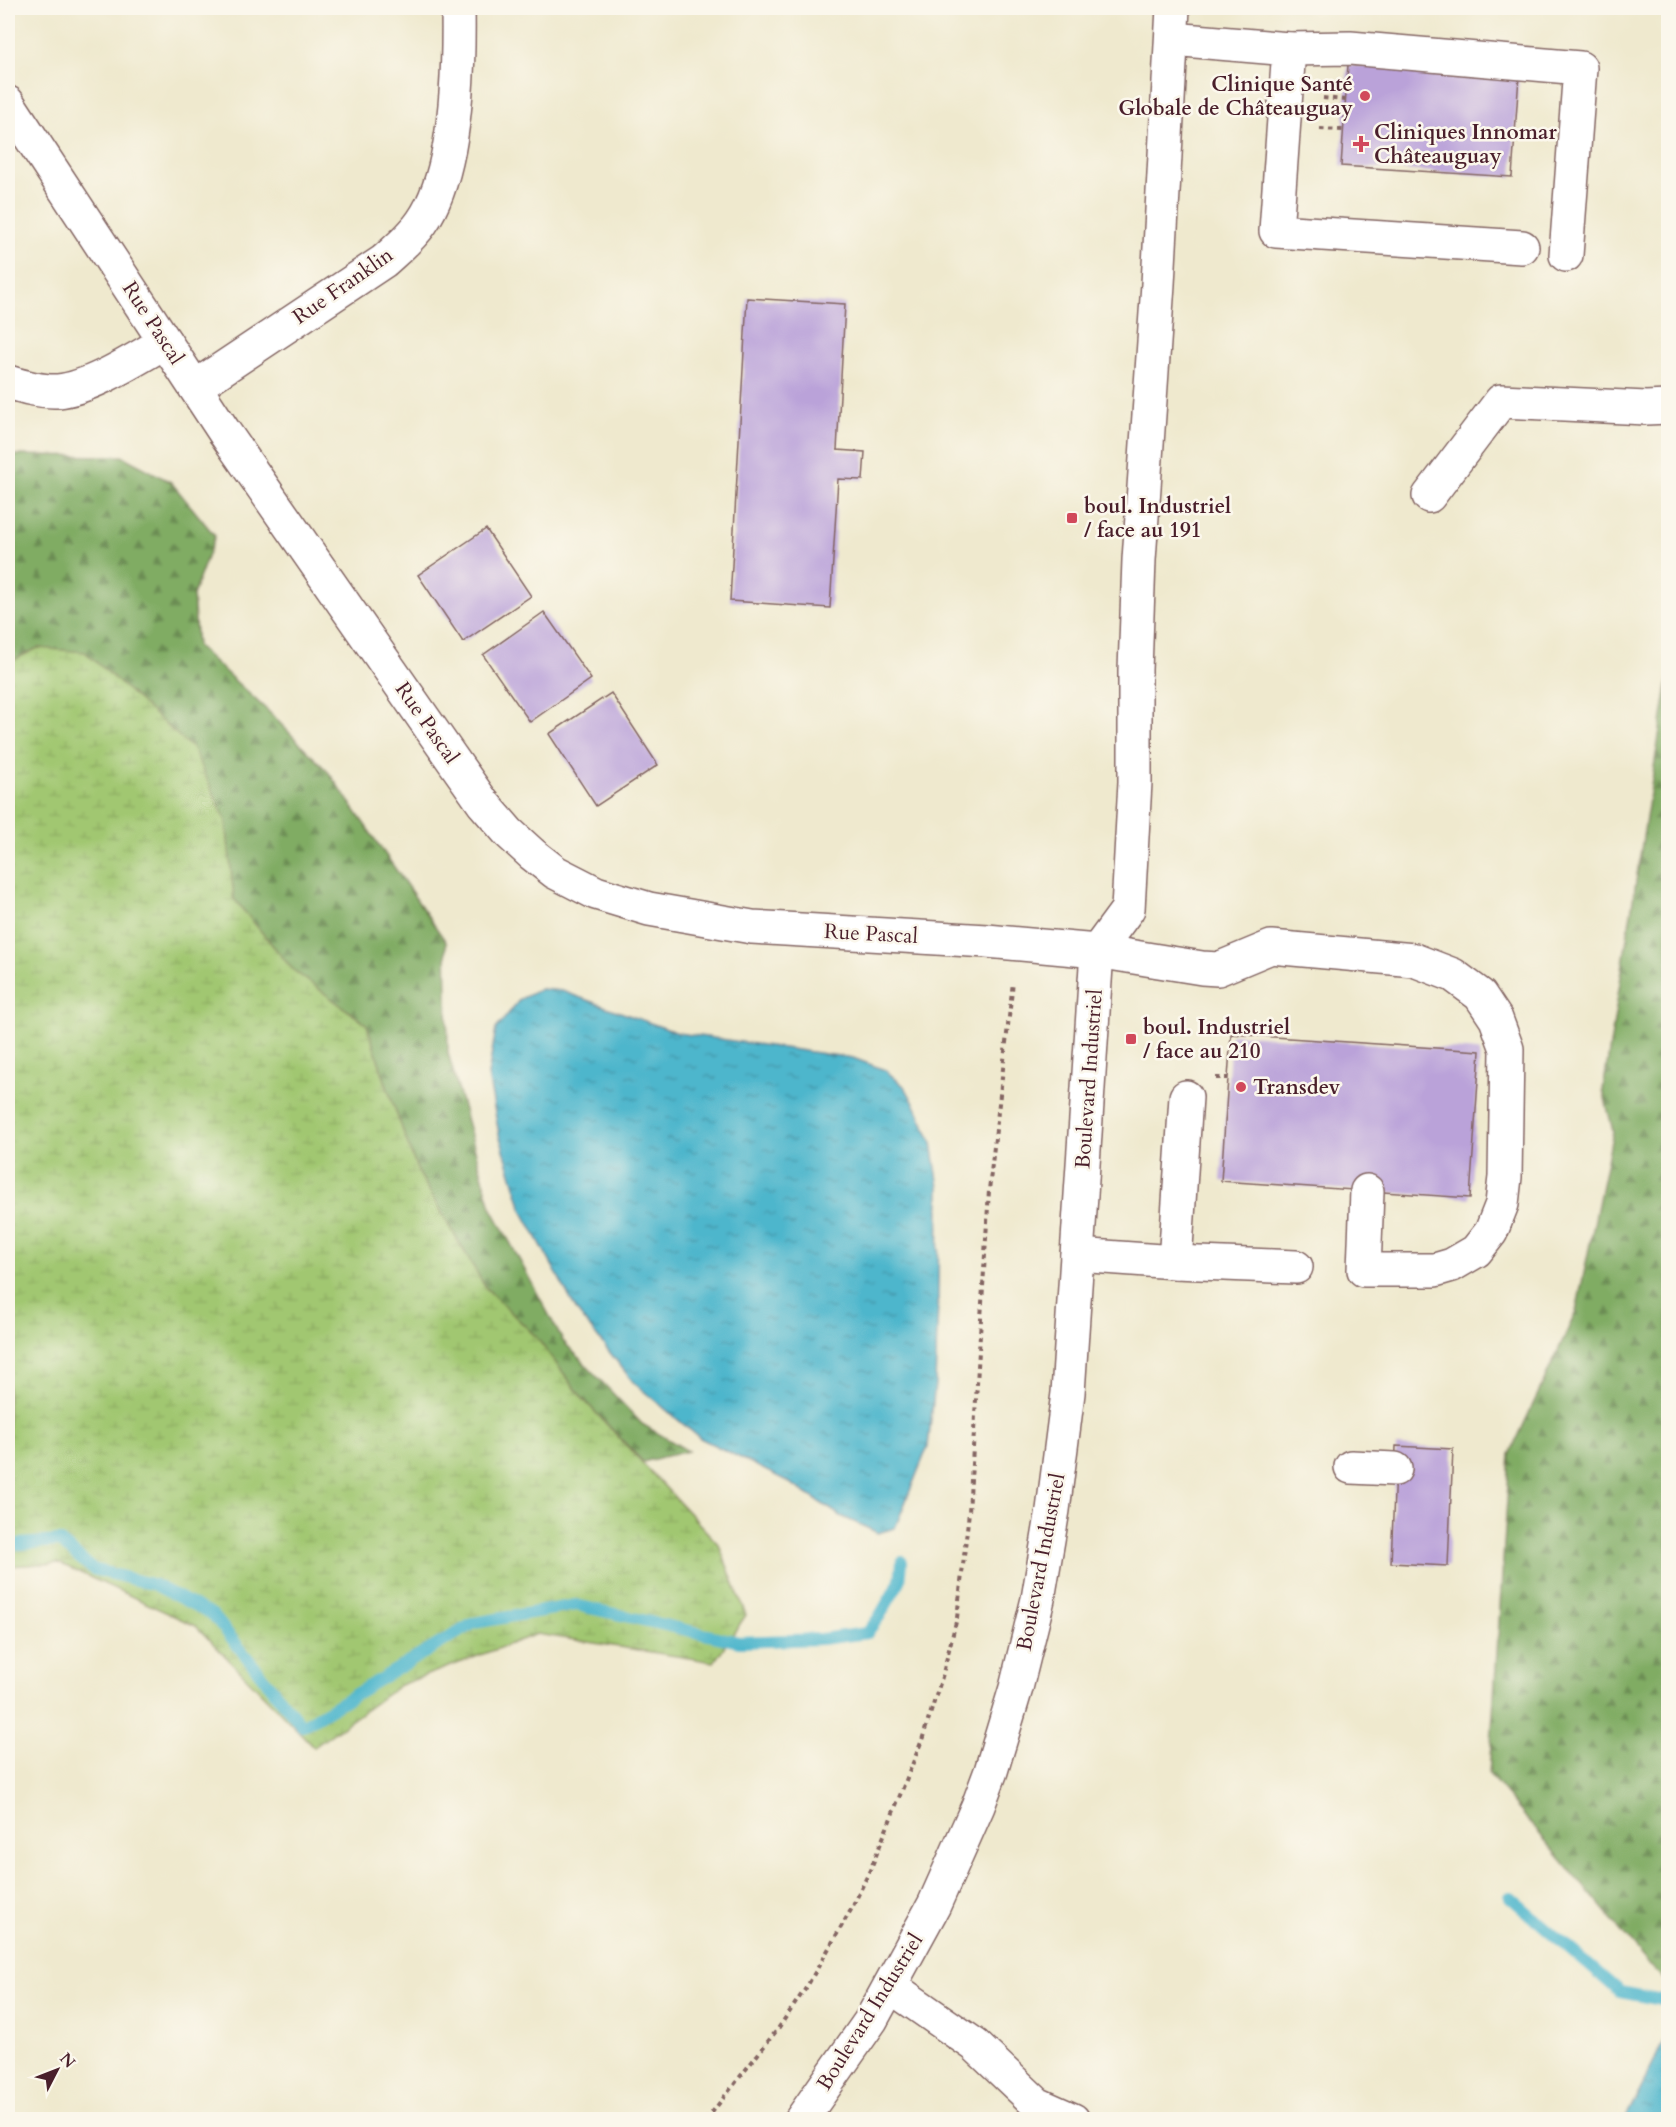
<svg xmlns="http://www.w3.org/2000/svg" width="1676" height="2127" viewBox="0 0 1676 2127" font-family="Cardo,serif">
<defs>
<pattern id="forest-firs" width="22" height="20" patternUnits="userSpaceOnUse" patternTransform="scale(1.5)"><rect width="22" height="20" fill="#80ac63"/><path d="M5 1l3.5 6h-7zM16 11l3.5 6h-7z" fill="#6b8b52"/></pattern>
<pattern id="wetland-marsh" width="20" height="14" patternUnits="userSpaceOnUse" patternTransform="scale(1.5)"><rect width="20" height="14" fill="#a1c771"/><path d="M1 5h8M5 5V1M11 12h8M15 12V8" fill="none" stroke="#8caa62"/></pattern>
<pattern id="water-ripples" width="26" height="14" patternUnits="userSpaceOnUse" patternTransform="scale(1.5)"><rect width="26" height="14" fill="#4eb6cc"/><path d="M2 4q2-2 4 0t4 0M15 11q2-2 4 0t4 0" fill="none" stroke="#4393a6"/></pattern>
</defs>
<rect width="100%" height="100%" fill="#fbf7ec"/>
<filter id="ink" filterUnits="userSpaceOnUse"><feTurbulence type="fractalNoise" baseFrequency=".0167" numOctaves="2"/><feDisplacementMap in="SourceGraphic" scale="12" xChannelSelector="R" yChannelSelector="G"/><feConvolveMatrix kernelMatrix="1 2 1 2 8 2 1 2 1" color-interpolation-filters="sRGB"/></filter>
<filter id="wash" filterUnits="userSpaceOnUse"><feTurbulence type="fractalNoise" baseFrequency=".008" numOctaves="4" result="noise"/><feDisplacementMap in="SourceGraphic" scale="24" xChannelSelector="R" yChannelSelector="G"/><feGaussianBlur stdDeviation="1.35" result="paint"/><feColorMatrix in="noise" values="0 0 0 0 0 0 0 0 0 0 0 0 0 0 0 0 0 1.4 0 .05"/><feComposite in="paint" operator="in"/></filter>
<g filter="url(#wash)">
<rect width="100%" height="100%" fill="#efe9ce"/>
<!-- forest -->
<g fill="url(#forest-firs)" stroke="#656647" stroke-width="1.5">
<path d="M 8,455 L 122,456 L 171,482 L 215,536 L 193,595 L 197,646 L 268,711 L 329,773 L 446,942 L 448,1053 L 491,1207 L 563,1341 L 642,1424 L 688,1451 L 643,1462 L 583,1399 L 536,1337 L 485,1287 L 417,1170 L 387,1087 L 367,1025 L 293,970 L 234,899 L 226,821 L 38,648 L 8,663 Z"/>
<path d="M 1668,679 L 1668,1986 L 1489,1774 L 1510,1454 L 1576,1312 L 1613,1131 L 1603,1090 Z"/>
</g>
<!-- wetland -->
<path fill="url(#wetland-marsh)" stroke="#76734e" stroke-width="1.5" d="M 38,648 L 85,652 L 193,749 L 226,821 L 234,899 L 293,970 L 367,1025 L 387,1087 L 417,1170 L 485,1287 L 536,1337 L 583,1399 L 719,1545 L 746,1615 L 714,1662 L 537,1634 L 400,1685 L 314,1747 L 196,1626 L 59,1563 L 8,1566 L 8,663 Z"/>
<!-- water -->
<g fill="url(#water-ripples)" stroke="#4c6a7c" stroke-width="1.5">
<path d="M 541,989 L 562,991 L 678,1033 L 853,1058 L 885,1070 L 905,1087 L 916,1107 L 932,1143 L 939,1187 L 938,1301 L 935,1384 L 928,1446 L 895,1528 L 878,1533 L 841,1516 L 787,1481 L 700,1438 L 634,1383 L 577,1311 L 523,1212 L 499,1134 L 488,1075 L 496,1029 L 520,999 Z"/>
<path d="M 1668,2035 L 1668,2119 L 1625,2119 Z"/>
</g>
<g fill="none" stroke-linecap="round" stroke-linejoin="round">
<!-- stream -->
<g stroke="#4eb6cc" stroke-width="12">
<path d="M 8,1545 L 59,1541 L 93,1569 L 155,1585 L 213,1615 L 302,1726 L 474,1623 L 576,1605 L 739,1642 L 821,1639 L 867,1633 L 879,1617 L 900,1581 L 902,1562"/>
<path d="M 1510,1897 L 1620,1992 L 1668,2001"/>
</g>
</g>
<g id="blocks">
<!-- building -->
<g fill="#baa2d9">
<path d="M 1348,65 L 1519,76 L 1512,177 L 1341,166 Z"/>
<path d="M 747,298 L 845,304 L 837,450 L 865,452 L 863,480 L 838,479 L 830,608 L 730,601 Z"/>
<path d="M 486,529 L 531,596 L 463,642 L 418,575 Z"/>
<path d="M 544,612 L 591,679 L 530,722 L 483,655 Z"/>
<path d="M 611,693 L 658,765 L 596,806 L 549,734 Z"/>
<path d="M 1231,1034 L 1480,1051 L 1470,1198 L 1221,1181 Z"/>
<path d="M 1396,1446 L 1453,1449 L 1448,1566 L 1391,1563 Z"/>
</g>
</g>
</g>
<g filter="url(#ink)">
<use href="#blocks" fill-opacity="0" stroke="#846664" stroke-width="1.5"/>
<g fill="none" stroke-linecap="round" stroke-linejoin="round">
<defs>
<g id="minor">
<path d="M 1172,39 L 1289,49 L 1276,231 L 1522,247"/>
<path d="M 1289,49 L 1350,48 L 1580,68 L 1566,255"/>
<path d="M 8,103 L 225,433 L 450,756 L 483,803 L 509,833 L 532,854 L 555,872 L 596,893 L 649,909 L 752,927 L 987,941 L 1097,951 L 1202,968 L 1218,969 L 1271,947 L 1414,960 L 1453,975 L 1480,995 L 1496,1019 L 1507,1049 L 1505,1177 L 1502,1204 L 1491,1232 L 1476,1251 L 1452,1265 L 1435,1270 L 1364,1270 L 1367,1191"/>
<path d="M 8,382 C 24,387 41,392 58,391 C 91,388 137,358 165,342"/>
<path d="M 195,387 L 384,261 C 397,249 412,237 422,222 C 457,172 459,68 458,8"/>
<path d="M 1429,496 L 1501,401 L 1646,408 L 1668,407"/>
<path d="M 1097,951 L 1128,909 L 1135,782 L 1135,670 L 1139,560 L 1158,284 L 1173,8"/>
<path d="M 1077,1255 L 1175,1262 L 1186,1097"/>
<path d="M 1175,1262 L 1296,1267"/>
<path d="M 1351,1467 L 1395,1469"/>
<path d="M 890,1986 L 975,2045 L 1037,2104 L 1073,2120"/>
<path d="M 801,2120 L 871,2020 L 934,1905 L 978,1806 L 991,1771 L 1016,1688 L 1038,1599 L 1053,1510 L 1068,1393 L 1097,951"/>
</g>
</defs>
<!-- minor casing -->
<use href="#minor" stroke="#846664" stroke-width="36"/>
<!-- path -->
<g stroke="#846664" stroke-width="4" stroke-dasharray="4.5 4.5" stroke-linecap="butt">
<path d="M 1323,98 L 1346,100"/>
<path d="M 1320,129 L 1343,130"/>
<path d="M 1216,1078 L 1228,1078"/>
<path d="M 706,2120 L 777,2030 L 806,1988 L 852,1908 L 871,1868 L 922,1740 L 942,1677 L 957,1618 L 969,1512 L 989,1190 L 1013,982"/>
</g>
<!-- minor -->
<use href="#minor" stroke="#fff" stroke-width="33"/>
</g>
</g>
<!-- markers -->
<g fill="#d1495b" stroke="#fbf7ec" stroke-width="2">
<circle cx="1365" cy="96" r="6"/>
<path d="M1358 135h6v6h6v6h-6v6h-6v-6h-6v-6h6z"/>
<rect x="1066" y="512" width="12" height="12" rx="3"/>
<rect x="1125" y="1033" width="12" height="12" rx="3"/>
<circle cx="1241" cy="1087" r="6"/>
</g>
<g text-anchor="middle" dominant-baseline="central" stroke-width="5" stroke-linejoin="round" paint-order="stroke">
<!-- poi labels -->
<g font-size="21" font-weight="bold" fill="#4a1f2b" stroke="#fbf7ec" text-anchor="start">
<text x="1353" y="84" text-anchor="end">Clinique Santé<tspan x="1353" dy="24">Globale de Châteauguay</tspan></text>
<text x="1374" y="132">Cliniques Innomar<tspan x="1374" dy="24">Châteauguay</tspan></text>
<text x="1084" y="506">boul. Industriel<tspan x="1084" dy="24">/ face au 191</tspan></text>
<text x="1143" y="1027">boul. Industriel<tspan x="1143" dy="24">/ face au 210</tspan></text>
<text x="1253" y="1087">Transdev</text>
</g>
<!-- street labels -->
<g font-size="21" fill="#4a1f2b" stroke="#fbf7ec">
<text transform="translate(343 286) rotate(-35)">Rue Franklin</text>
<text transform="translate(153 323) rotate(57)">Rue Pascal</text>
<text transform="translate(427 723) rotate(55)">Rue Pascal</text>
<text transform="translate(871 934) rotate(3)">Rue Pascal</text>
<text transform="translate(1089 1079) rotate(-86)">Boulevard Industriel</text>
<text transform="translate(1041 1562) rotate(-79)">Boulevard Industriel</text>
<text transform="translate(870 2012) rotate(-58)">Boulevard Industriel</text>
</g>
</g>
<!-- margin -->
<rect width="1676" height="2127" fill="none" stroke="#fbf7ec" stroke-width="30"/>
<!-- north arrow -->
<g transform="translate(57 2070) rotate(48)" stroke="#fbf7ec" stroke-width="4.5" paint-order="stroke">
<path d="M0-4.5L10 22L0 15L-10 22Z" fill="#4a1f2b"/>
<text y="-9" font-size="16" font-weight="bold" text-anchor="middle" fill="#4a1f2b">N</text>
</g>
</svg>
